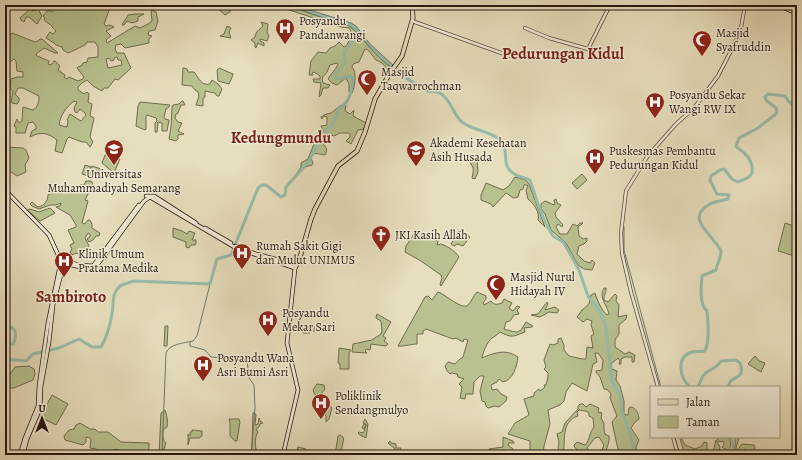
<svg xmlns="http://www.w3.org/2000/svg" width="802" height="460" viewBox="0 0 802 460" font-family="Alegreya,serif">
<rect width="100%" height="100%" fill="#e7debd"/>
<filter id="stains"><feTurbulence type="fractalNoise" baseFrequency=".005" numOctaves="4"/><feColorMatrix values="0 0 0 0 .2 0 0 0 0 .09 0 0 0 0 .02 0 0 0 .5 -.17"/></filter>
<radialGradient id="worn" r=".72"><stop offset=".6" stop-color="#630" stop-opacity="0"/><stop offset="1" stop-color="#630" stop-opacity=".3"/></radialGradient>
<!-- green -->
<g fill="#b8c18f" stroke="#706c4e" fill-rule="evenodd">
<path d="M 34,5 L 36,5 L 42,16 L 37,24 L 29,17 L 26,17 L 24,22 L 21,20 L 20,18 L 31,8 L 32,11 L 36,10 L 36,7 Z"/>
<path d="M 55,5 L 111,5 L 104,24 L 106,26 L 110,25 L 114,27 L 106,31 L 111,36 L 106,40 L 107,43 L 135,26 L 140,28 L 148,24 L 152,21 L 151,11 L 152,10 L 156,12 L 158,21 L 155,30 L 149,31 L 148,35 L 152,36 L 149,39 L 149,43 L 125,48 L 121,44 L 116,45 L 115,49 L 117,53 L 124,53 L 131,68 L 118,80 L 115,79 L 108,88 L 104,88 L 102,91 L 93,86 L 87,80 L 82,83 L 78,87 L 78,90 L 84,94 L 87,92 L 89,94 L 88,102 L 92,104 L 90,116 L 94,118 L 90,137 L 93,142 L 90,147 L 86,142 L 82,142 L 69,137 L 67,139 L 62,153 L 55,151 L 57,140 C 48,133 41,131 30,137 L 32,131 L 36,129 L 36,126 L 33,122 L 28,123 L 25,133 L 16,133 L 16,127 L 14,126 L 17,119 L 19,123 L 22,121 L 23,107 L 33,110 C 38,107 39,101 39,96 L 23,88 L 18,88 L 15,94 L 19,98 L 19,101 L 17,104 L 12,103 L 11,102 L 13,91 L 10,89 L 11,79 L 17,77 L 23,77 L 23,72 L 17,71 L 16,61 L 14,59 L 9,63 L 6,62 L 5,65 L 5,54 L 7,53 L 6,50 L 9,42 L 8,36 L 12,33 L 35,42 L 38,41 L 40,39 L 42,39 L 58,53 L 55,53 L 44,48 L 36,54 L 37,56 L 49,61 L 48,64 L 51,65 L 54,61 L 55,61 L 60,66 L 58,70 L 65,75 L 64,77 L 67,79 L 69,77 L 78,81 L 83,79 L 84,77 L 77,68 L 78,67 L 81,66 L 83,63 L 87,62 L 88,58 L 98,57 L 98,47 L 95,42 L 87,42 L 85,45 C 83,46 71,52 68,53 L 63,50 L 62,47 L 56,45 L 54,43 L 46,38 L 50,32 L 53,34 L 56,31 L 52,27 L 52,26 L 44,20 L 45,18 L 43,16 L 48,10 L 52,12 L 56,7 ZM 117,57 L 118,60 L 121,60 L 122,65 L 108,68 L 106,59 L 109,58 L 111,61 L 114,60 L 114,58 ZM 74,101 L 77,102 L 74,108 L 75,112 L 77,113 L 80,109 L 85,113 L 86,115 L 81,121 L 70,114 L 67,120 L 68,121 L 67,127 L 59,125 C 60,116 66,107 74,101 Z"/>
<path d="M 214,5 L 232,5 L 230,12 L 225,15 Z"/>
<path d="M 274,5 L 289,6 L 329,20 L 347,24 L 355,31 L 372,50 L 391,68 L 388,70 L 382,63 L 376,60 L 368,50 L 365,49 L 359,62 L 353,64 C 351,71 352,65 354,70 C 356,76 355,87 352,93 L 349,92 L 349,84 L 346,78 L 337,85 L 332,83 L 328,79 C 330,74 336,70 338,64 L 337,63 L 330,65 L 327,72 L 322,78 L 323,83 L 330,85 L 328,88 L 323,88 L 321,95 L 319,97 L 321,83 L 314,82 L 313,79 L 320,79 L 320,76 L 314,72 L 312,73 L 313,75 L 309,75 L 311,61 L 318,52 L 326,53 L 330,48 L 335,46 L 339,42 L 344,47 L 346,46 L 353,35 L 349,28 L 341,27 Z"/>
<path d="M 135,14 L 144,14 L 138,17 L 138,21 L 132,23 L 127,21 L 124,25 L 122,25 C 123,21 127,19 128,15 Z"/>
<path d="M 261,22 L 268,24 L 267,32 L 269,36 L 267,41 L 260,39 L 260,41 L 264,43 L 264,46 L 258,43 L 256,48 L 255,47 L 255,43 L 251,40 L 255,37 C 256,31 259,30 263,26 Z"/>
<path d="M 227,26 L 231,28 L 229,32 L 231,38 L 220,36 L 224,34 Z"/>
<path d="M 184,68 L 187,69 L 188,72 L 194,72 C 199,78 201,86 210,84 L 212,80 L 218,84 L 222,89 L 219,96 L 217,96 L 215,93 L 205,91 L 205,97 L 203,98 L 203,106 L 196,105 L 199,96 L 198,92 L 195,90 L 192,86 L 182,85 L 183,68 Z"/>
<path d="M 219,68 L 233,74 L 233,75 L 229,84 L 218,81 L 217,70 Z"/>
<path d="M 182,101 L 183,101 L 185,105 L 181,105 L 178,113 L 176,114 L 175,118 L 178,122 L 182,123 L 178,131 L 184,134 L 178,135 L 178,139 L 176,141 L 169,139 L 171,127 L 172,107 L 173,105 L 179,104 Z"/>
<path d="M 140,102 L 170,105 L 169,107 L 166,109 L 164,117 L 165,119 L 169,120 L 167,131 L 162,131 L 162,123 L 158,122 L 157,132 L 155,132 L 155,123 L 157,121 L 156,118 L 147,115 L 146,116 L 146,129 L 145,130 L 136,126 L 138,106 Z"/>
<path d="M 342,105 L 346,106 L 345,111 L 350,114 L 354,110 L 353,116 L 366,123 L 365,129 L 358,130 L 351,144 L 346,141 L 350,137 L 350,134 L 348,133 L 340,133 L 334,136 L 328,134 L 325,136 L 322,142 C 325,147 329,148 325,155 C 319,154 307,150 313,163 L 312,165 L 305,167 L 299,174 L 297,173 L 301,167 L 301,163 L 308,159 L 318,134 L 322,132 L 323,130 L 321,126 L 327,125 L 327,117 L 324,116 L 322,119 L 321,117 C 325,114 327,114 331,113 C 335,111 338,106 342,105 Z"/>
<path d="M 5,147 L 23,148 L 26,150 L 29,158 L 25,165 L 26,172 L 17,176 L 8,170 L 8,167 L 5,166 Z"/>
<path d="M 105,155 L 120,159 L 114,173 L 102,163 Z"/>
<path d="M 475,157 L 477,159 L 478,172 L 475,179 L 472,178 C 474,169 474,168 469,161 L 471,158 Z"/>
<path d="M 85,165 L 91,167 L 88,176 L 82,174 Z"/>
<path d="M 92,166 L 101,169 L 97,179 L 89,176 Z"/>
<path d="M 582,174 L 587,180 L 577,189 L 572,183 Z"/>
<path d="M 515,177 L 526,180 L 529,184 L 545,227 L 538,220 C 540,212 534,204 528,199 L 526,190 L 528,186 L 527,185 L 524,185 L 523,189 L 520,190 L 518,197 C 511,200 511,195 506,193 L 493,207 L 491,204 L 481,200 L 481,195 L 486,183 L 503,190 L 509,186 Z"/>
<path d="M 86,181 L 91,181 L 93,184 L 85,200 L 88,201 L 82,223 L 85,224 L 88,220 L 90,220 L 92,224 L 92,228 L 100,233 L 99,236 L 96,236 L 93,240 L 89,242 L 87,239 L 90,237 L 90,234 L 88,233 L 85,238 L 89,246 L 82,255 L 76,253 L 72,255 L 70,252 L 72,249 L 70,245 L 74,243 L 68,230 L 76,227 L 76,225 L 70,215 L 56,207 L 60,206 L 61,203 L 56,205 L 50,205 L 39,209 L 32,206 L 30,204 L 32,202 L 38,207 C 44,206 48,201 48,195 C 52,192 70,191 77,190 L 80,185 L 84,185 Z"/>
<path d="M 556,199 L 557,203 L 561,205 L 555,213 L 556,217 L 563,225 L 562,227 L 558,224 L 556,227 L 560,234 L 567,234 L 573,224 L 577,226 L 580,223 L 583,223 L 578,227 L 579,236 L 583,239 L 587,238 L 587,241 L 584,244 L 579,246 L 577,254 L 584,261 L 590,263 L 592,260 L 595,263 L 592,270 L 584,269 L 578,265 L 566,243 L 551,230 L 545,214 L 541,209 L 541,204 L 545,201 L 554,205 L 555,204 L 554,200 Z"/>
<path d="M 50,208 L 55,213 L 40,221 L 27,210 L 30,209 L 39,212 Z"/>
<path d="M 785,223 L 797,227 L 797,249 L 795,256 L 778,251 Z"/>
<path d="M 173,228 L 182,231 L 187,234 L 189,231 L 195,233 L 192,240 L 196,240 L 196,243 L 195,245 L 191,245 L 189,248 L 186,247 L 186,242 L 173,237 Z"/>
<path d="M 416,231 L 438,241 L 437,245 L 441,244 C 449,247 455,251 459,257 L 441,286 L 440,284 L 442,278 L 441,275 L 421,261 L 405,252 L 406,246 Z"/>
<path d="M 459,231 L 463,232 L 470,237 L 463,246 L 457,244 L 454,246 L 451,244 Z"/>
<path d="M 604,288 L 606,288 C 607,292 603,296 604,300 L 608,302 L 615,294 L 617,296 L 616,301 L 619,305 L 618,317 L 627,315 L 626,319 L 619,325 L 619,334 L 615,340 L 615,347 L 625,354 L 629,352 L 635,355 L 634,362 L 632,362 L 632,357 L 625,357 L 621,359 L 621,364 L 619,364 L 620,361 L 618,358 L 611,364 L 612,369 L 617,371 L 616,380 L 620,386 L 624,401 L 624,414 L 626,415 L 628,415 L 629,408 L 631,407 C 636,408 639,414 639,419 L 635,422 L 631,428 L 639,440 L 636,447 L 637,455 L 620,455 L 617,445 L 612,422 L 617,416 L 610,398 L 611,394 L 608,390 L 604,389 L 600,377 L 596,372 L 596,371 L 602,370 L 603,360 L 598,353 L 595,353 L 597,362 L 593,364 L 587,391 L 572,383 L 566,392 L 564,401 L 560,405 L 548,410 L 550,424 L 544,446 L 543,455 L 530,455 L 530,441 L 508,434 L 515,423 L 529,415 L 524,399 L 534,396 L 534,393 L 539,389 L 540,391 L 545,387 L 544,385 L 546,385 L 548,377 L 548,373 L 544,369 L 546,367 L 544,360 L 550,344 L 553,345 L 558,343 L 558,339 L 561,338 L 564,345 L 564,350 L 569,356 L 582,359 L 586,359 L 587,347 L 593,348 L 591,336 L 594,334 L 591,325 L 592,321 L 587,319 L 583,322 L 577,317 L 582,310 L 589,304 L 591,295 L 595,293 C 597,300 602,311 607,315 L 609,314 C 607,304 598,298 604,288 Z"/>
<path d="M 438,292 C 445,294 463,311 468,305 C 472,301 473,296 477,292 L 486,296 L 486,299 L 483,303 L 484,305 L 491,301 C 494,305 496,305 502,303 L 504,299 L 512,303 L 509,308 L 513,311 L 517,306 L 520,307 L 517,310 L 519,314 L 514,315 L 510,321 L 506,322 L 504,329 C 506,330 515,332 517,332 L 521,330 L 526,322 L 533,326 L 532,327 L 524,328 L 525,332 C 512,337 512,338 500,332 C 497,335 495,336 492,338 C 487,342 483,352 482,358 C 496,352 506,349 518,357 C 517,366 513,380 503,382 L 499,379 L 497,382 L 491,385 L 492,390 L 497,389 L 501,394 L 507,397 L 506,401 L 499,407 L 495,406 L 488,408 L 486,406 L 485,402 L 482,401 L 480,391 L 484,376 L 480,376 L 474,382 L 473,394 L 466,394 L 465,399 L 460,398 L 462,387 L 459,384 L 464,379 L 458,377 L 457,374 L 451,373 L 450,374 L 447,371 L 445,366 L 448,362 L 455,364 L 460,359 L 463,357 L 468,340 L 464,339 L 463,342 L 456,338 L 453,339 L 426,329 L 423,331 L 423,334 L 417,334 L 417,344 C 412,344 401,347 398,346 L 425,297 L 428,296 L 432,300 Z"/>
<path d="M 547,302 L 548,304 L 545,310 L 555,307 L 559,310 L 557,313 L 549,312 L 540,317 L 531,315 L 538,314 Z"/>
<path d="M 377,314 L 391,322 L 383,336 L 386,338 L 384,341 L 388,344 L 386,346 L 371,344 L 370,350 L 367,349 L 365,351 L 367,353 L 352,352 L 353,344 L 372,340 L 381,334 L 382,331 L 381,321 L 376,318 Z"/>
<path d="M 165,326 L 168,326 L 167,346 L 164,346 Z"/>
<path d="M 303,327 L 315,327 L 315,331 L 310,331 L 310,333 L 303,333 Z"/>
<path d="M 339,348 L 351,350 L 349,353 L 349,369 L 340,369 L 340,364 L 338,363 Z"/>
<path d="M 755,356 L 759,361 L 765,363 L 761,372 L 748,364 Z"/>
<path d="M 29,366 L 34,369 L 35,374 L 33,380 L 14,388 L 5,388 L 9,376 L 15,367 Z"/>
<path d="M 317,384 L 324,385 L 325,389 L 319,397 L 315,395 L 313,390 Z"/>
<path d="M 52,395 L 68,404 L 56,425 L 40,417 Z"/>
<path d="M 326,404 L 329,405 L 332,408 L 329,419 L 326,422 L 326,416 L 320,409 L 324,408 Z"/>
<path d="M 580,404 L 583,404 L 586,407 L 590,404 L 599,408 L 598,412 L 602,413 L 601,418 L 604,423 L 604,430 L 605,434 L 609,436 C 610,443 606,447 606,454 L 602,455 L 601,452 L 604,445 L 599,437 L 595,438 L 587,448 L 591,455 L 586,455 L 585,453 C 581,451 575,451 574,445 L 577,442 L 585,445 C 590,440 589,433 594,427 L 593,418 L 589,416 L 589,413 L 586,411 L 579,410 L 577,412 L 578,416 C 560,421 566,443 563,455 L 554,455 L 561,453 L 558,448 L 559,442 L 557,434 L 562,432 L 565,423 L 578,409 L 578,406 Z"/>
<path d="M 165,410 C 167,415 168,421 167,427 L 163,430 C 163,434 162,440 166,443 L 164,449 L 166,455 L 159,455 L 161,413 Z"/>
<path d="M 254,412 L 256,415 L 255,425 L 258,424 L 259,418 L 260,421 L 263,423 L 260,424 L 259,427 L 256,429 L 258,432 C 254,437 255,450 258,455 L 250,455 L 252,447 L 253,413 Z"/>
<path d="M 229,419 L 239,419 L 240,422 L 237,441 L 235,441 L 230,436 L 230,423 Z"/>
<path d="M 365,419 L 368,424 L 366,438 L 360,435 L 358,433 L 359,432 L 363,433 L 365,430 L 362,428 L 364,424 L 366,425 L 364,429 L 366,426 L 366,424 L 363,423 Z"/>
<path d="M 80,423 L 90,429 L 95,429 L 98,432 L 108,432 L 121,442 L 149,443 L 149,448 L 147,455 L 133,454 L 121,455 L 117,449 L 114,450 L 113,455 L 101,455 L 96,449 L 90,448 L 91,439 L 90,438 L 86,437 L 86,442 L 83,445 L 65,440 L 64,436 L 69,430 L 74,429 L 76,425 Z"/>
<path d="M 192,430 L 202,431 L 202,436 L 199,438 L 190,438 L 188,445 L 188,434 L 190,436 L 190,432 L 192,432 Z"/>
<path d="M 340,435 L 343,437 C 345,442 340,447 342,455 L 337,455 L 336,449 L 338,436 Z"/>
<path d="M 503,437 L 513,441 L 514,443 L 509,443 L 508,445 L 513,449 L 515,455 L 491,455 L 489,449 L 503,447 Z"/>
<path d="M 716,437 L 727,437 C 734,443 729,446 729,454 L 733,455 L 727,455 L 727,450 L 722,447 L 724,445 L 723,441 L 719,442 Z"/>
<path d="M 734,437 L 738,437 L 739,438 L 736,448 L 737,451 L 742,444 L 754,445 L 755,447 L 754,455 L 751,455 L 745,449 L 743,454 L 745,455 L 736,454 C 733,449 737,443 734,437 Z"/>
<path d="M 680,439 L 682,439 L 685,445 L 695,449 L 702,446 L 704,442 L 707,443 L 707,452 L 713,452 L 716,440 L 720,447 L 719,455 L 699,455 L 698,453 L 685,455 Z"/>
<path d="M 390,441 L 391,443 L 396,444 L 396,448 L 401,448 L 400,455 L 396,455 L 395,449 L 388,443 Z"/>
<path d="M 298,447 L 306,449 L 305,455 L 296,455 Z"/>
</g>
<!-- water -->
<path fill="#98bdab" stroke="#6b7a6c" d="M 283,5 L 294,5 L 351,23 L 356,26 L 370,44 L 393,65 L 391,67 C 375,57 366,40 352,28 C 346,23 337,23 330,20 C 314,15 299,8 283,5 Z"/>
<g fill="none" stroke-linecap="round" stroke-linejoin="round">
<!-- stream -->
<g stroke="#6b7a6c" stroke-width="1">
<path d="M 624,227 L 624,250 L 661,387"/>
<path d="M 190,342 L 190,346 L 205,350 L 211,357 L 247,359 L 249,378 L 254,385 L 255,408 L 251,455"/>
<path d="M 675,437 L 680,455"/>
<path d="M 162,455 L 166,353 C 169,344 184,343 193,341 L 197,336 L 210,284"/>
</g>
<!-- river -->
<g stroke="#98bdab" stroke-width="3">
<path d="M 392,67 C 403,76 416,85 428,91 C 432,92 437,91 440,93 C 451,99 453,115 462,122 C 472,130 489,131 499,139 C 512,150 498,166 516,175 C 520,177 526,178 530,180 L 539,207 L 547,226 L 553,236 L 563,242 L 569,252 L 579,270 L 588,296 L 601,313 L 606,328 L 612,381 L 620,396 L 622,412 L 630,433 L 635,455"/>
<path d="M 5,325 C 16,327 18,334 13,344 L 5,344"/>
<path d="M 5,359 L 26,361 L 33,354 L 59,348 L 79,339 L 92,347 L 101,347 C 107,337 110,326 112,314 C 114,305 111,295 119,287 C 122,284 129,283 133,281 L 210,284 L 217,259 L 231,255 L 258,188 L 262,185 L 266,185 L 281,197 L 285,195 L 286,187 L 309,161 L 325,131 L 334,123 L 339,108 C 350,104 352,89 353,78 L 349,76 L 339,79 L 335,78 L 335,74 L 345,63 L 344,52 L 358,33"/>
<path d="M 690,387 C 680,378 675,357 692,352 C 696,351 701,352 705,351 C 710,340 708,323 707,311 C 699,304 701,286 702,276 L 716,270 C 717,263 721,259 721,251 C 719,248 717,244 714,241 C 705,229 688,216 710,204 C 716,201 722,201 728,199 L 729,195 L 717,194 C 714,190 713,184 710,181 L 711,176 L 720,170 L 724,169 L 732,179 L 738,182 C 742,180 747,179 750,176 C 755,171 751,159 746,155 C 743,151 739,150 736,146 L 739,138 L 758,128 L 777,113 L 776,108 L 766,100 L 765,97 L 768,94 L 785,96 L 789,102 L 794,105 L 797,105"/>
<path d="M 697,387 C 701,384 700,380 703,376 C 708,369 715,370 721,361 L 736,360 L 740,363 C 747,382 727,375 729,387"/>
<path d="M 730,437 L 733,444 L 733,451 L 737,455"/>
</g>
<defs>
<g id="tertiary">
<path d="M 793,12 L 796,5"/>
<path d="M 412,21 L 510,56"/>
<path d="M 525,28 L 549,38 L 588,49 L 610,5"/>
<path d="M 658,387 L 631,292 L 622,253 L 621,233 L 626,191 L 647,157 L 676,124 L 694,108 L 718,76 L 736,41 L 741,28 L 745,5"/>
<path d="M 673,437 L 678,455"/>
</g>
<g id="secondary">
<path d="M 5,190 L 49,235 L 61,261 L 67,264 L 85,268 L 95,268 L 144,201 L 150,197 L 236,248 L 295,268 L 287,343 L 298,390 L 283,455"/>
<path d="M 146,196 L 154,196 L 196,223"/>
<path d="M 205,228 L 231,243"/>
<path d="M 236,246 L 253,253 L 297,265"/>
<path d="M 62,259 L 78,265 L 93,266 L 139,205"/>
<path d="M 20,455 L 25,438 L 38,406 L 39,386 L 48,323 L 61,261"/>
<path d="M 23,455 L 27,439 L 40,409 L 41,386 L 49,342 L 53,305 L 64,263"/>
</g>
<g id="primary">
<path d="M 777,5 L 797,13"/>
<path d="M 295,268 L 301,254 L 311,219 L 315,209 L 338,166 L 357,151 L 365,132 L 375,99 L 390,73 L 402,56 L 413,18 L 412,5"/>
</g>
</defs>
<!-- tertiary casing -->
<use href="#tertiary" stroke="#58483a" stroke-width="4"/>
<!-- secondary casing -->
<use href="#secondary" stroke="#28160e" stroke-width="4.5"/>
<!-- primary casing -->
<use href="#primary" stroke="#28160e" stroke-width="5"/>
<!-- tertiary -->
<use href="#tertiary" stroke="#efead4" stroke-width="2.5"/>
<!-- secondary -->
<use href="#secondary" stroke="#efead4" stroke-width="3"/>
<!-- primary -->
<use href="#primary" stroke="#e7debd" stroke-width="3.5"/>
</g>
<!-- icons -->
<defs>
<symbol id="hospital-pin" viewBox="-11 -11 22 30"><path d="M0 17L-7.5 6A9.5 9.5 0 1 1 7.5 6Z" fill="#8f2418" stroke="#efead4"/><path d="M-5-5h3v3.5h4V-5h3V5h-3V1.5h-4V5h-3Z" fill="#fff"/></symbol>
<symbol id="mosque-pin" viewBox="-11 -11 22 30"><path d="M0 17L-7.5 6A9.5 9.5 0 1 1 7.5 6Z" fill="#8f2418" stroke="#efead4"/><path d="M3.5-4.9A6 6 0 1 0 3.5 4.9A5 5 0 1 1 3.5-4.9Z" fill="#fff"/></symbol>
<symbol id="university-pin" viewBox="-11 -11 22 30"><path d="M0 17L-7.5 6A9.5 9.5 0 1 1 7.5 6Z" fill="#8f2418" stroke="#efead4"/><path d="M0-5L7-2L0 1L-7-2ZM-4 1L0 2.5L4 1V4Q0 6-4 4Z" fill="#fff"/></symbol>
<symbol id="church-pin" viewBox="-11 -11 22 30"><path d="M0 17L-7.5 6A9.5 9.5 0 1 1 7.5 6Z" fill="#8f2418" stroke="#efead4"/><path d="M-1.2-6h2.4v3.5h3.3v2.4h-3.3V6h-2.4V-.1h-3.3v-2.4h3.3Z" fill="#fff"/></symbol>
</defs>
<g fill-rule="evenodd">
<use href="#hospital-pin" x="274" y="17" width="22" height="30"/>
<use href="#mosque-pin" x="691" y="29" width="22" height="30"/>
<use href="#mosque-pin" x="356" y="68" width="22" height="30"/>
<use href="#hospital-pin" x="644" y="91" width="22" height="30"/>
<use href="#university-pin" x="103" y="138" width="22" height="30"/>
<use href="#university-pin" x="405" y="139" width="22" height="30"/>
<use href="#hospital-pin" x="584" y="147" width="22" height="30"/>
<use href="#church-pin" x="370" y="224" width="22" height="30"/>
<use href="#hospital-pin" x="231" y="242" width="22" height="30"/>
<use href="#hospital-pin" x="53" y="250" width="22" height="30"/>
<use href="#mosque-pin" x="485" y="273" width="22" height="30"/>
<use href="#hospital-pin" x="257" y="309" width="22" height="30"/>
<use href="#hospital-pin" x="192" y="354" width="22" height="30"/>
<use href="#hospital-pin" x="310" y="392" width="22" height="30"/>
</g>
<g text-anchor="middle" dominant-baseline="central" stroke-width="3" stroke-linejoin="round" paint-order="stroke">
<!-- poi labels -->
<g font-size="12" fill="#28160e" stroke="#efead4" text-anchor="start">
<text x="299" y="21">Posyandu<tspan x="299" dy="14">Pandanwangi</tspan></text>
<text x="716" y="33">Masjid<tspan x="716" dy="14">Syafruddin</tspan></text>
<text x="381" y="72">Masjid<tspan x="381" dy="14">Taqwarrochman</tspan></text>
<text x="669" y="95">Posyandu Sekar<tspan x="669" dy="14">Wangi RW IX</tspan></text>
<text x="430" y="143">Akademi Kesehatan<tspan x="430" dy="14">Asih Husada</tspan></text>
<text x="609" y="151">Puskesmas Pembantu<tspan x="609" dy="14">Pedurungan Kidul</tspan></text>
<text x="114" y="174" text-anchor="middle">Universitas<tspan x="114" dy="14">Muhammadiyah Semarang</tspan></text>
<text x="395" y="235">JKI Kasih Allah</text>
<text x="256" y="246">Rumah Sakit Gigi<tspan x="256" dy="14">dan Mulut UNIMUS</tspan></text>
<text x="78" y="254">Klinik Umum<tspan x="78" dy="14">Pratama Medika</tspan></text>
<text x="510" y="277">Masjid Nurul<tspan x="510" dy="14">Hidayah IV</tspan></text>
<text x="282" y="313">Posyandu<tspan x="282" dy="14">Mekar Sari</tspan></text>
<text x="217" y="358">Posyandu Wana<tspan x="217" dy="14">Asri Bumi Asri</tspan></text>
<text x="335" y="396">Poliklinik<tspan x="335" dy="14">Sendangmulyo</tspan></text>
</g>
<!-- district labels -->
<g font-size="16" font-weight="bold" fill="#7a1f14" stroke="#efead4">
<text x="563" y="54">Pedurungan Kidul</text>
<text x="281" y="138">Kedungmundu</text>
<text x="71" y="297">Sambiroto</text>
</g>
</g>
<!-- margin -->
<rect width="802" height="460" fill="none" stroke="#e7debd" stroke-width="20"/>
<rect x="6" y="6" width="790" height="448" fill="none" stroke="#28160e" stroke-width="2"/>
<rect x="10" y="10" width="782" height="440" fill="none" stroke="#28160e"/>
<!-- legend -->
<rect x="650" y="386" width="130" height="52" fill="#efead4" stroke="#9f9585"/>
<rect x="658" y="399" width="20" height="6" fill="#e7debd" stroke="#9f9585"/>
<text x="686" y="406" font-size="12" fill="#28160e">Jalan</text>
<rect x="658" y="416" width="20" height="12" fill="#b8c18f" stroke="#9f9585"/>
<text x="686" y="426" font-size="12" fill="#28160e">Taman</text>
<!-- north arrow -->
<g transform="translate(42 418)" stroke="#efead4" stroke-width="3" paint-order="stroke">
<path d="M0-3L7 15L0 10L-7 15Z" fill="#28160e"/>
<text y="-6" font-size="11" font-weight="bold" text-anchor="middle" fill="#28160e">U</text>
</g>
<rect width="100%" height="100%" filter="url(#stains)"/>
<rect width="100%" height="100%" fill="url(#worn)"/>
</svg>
